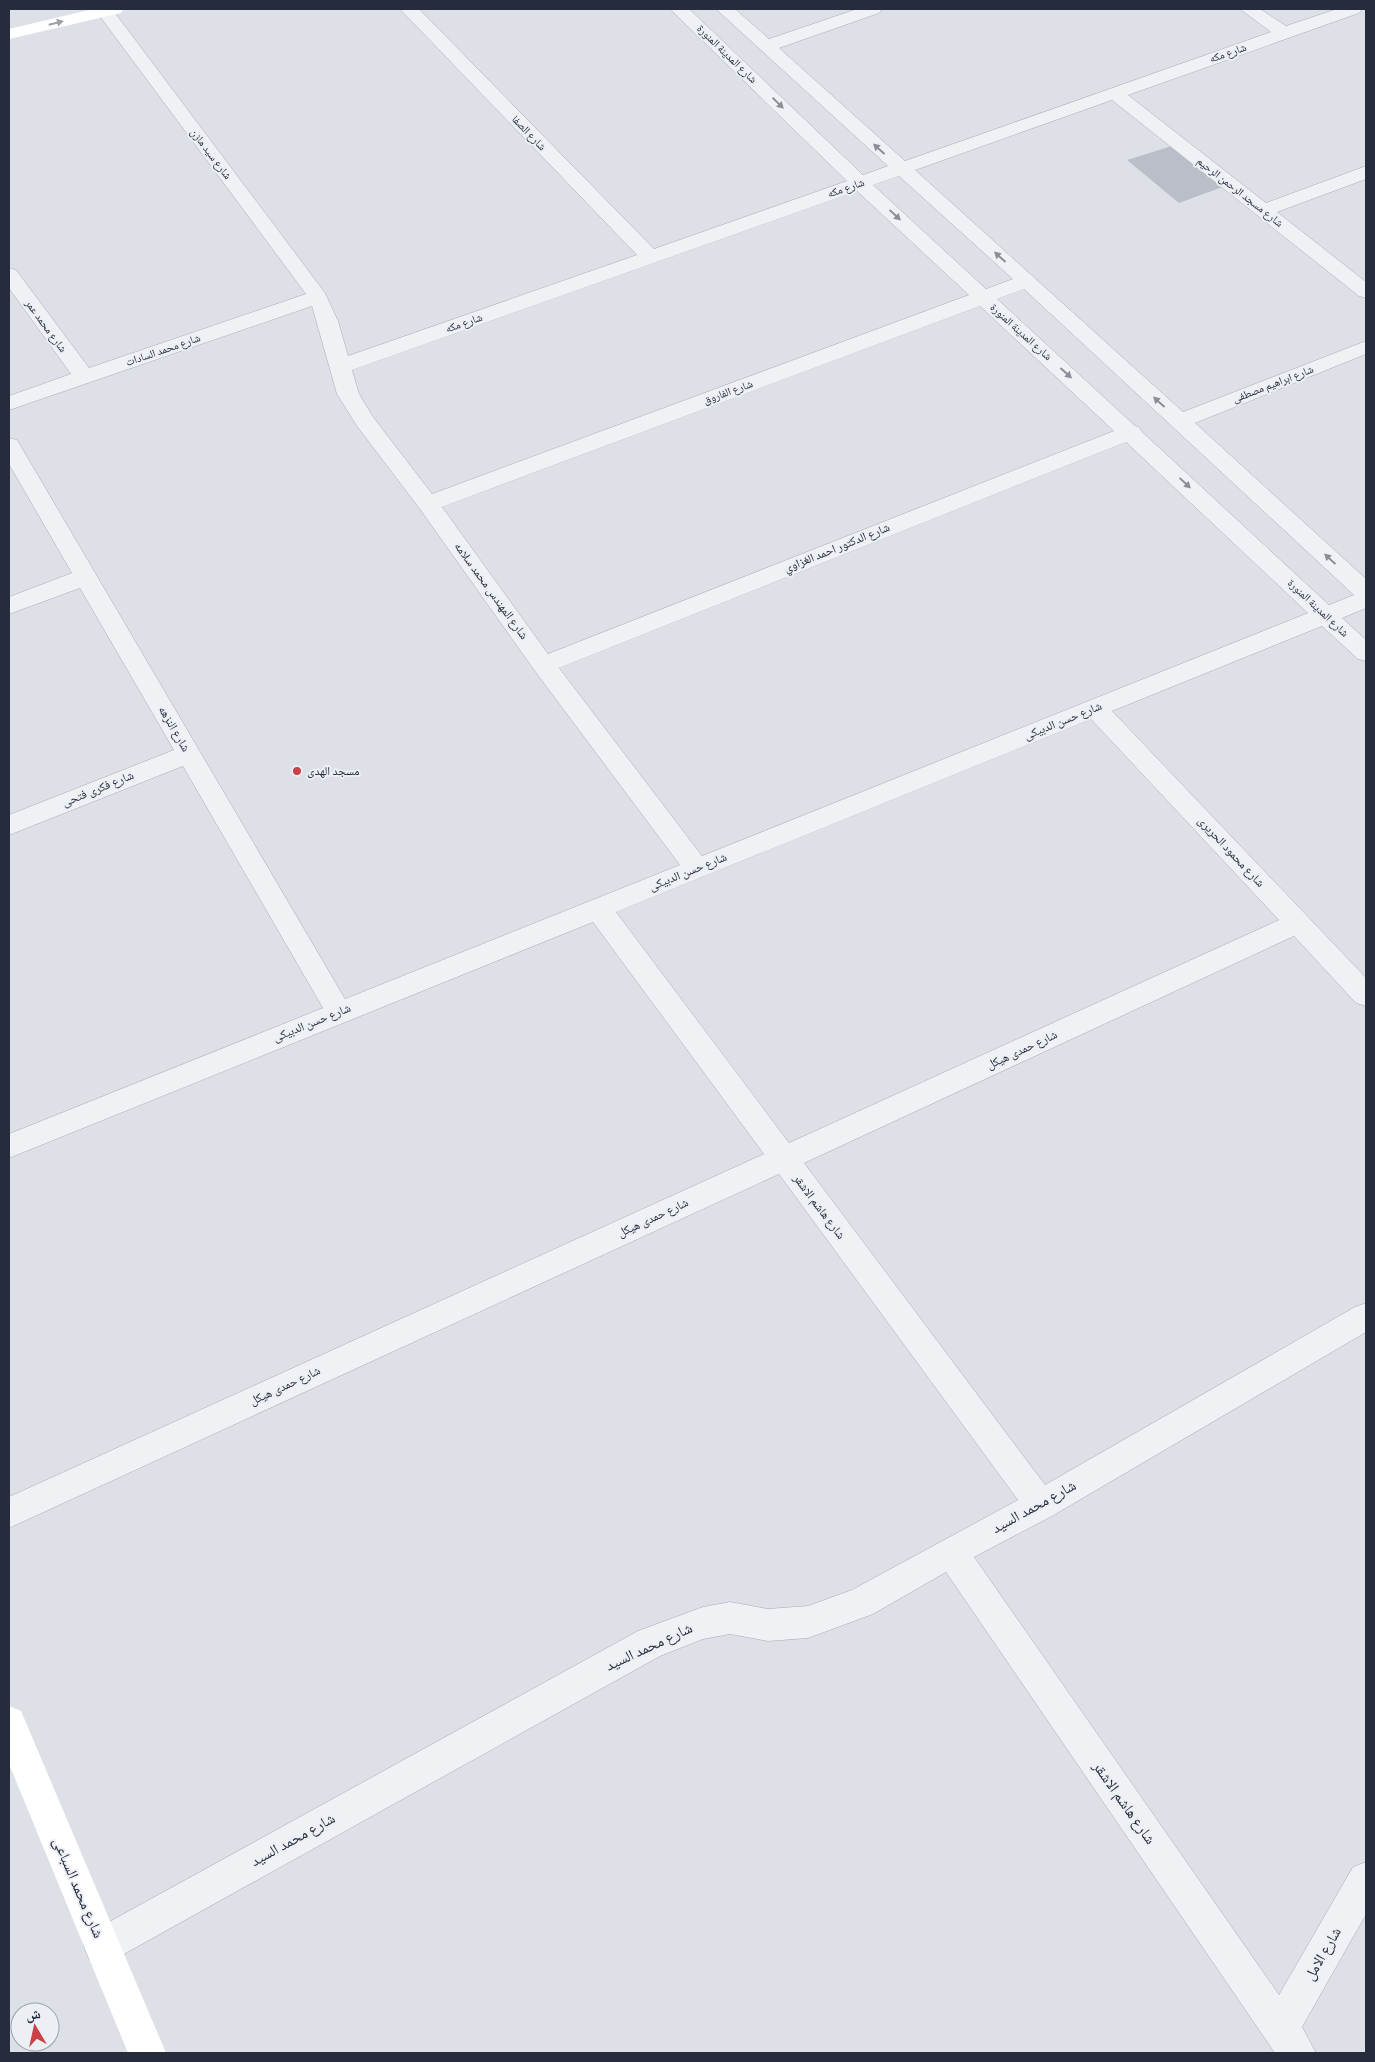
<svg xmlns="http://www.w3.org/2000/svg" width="1375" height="2062" viewBox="0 0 1375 2062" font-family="'Source Sans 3','Noto Naskh Arabic',sans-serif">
<rect width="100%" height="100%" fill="#dde0e7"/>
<!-- building -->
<path fill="#babec9" d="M 1175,145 L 1228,185 L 1179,203 L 1127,160 Z"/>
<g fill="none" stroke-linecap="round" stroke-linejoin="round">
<defs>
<path id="street" d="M 98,9 L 112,9 L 325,293 L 338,321 L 348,356 L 637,255 L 400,9 L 419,9 L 654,249 L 847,181 L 670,9 L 689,9 L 863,175 L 888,166 L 716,9 L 735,9 L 769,39 L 857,9 L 882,9 L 879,13 L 779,48 L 905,161 L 1271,32 L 1240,9 L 1260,9 L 1286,26 L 1337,9 L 1362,9 L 1359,13 L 1128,95 L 1266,203 L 1366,166 L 1366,179 L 1277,212 L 1366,282 L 1366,298 L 1359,296 L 1112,100 L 915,170 L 1183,412 L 1366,341 L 1366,354 L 1195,423 L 1366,579 L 1366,608 L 1342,618 L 1366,640 L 1366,661 L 1358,659 L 1322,626 L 1112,711 L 1366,978 L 1366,1006 L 1356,1003 L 1294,936 L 804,1163 L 1045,1485 L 1355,1307 L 1366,1303 L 1366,1332 L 1052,1516 L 974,1557 L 1279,1995 L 1353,1867 L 1366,1862 L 1366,1914 L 1302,2027 L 1316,2053 L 1275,2053 L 946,1572 L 873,1614 L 808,1638 L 768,1641 L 730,1634 L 703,1639 L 660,1656 L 115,1959 L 102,1964 L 89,1959 L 84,1946 L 89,1933 L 638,1631 L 703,1607 L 730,1602 L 768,1609 L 808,1606 L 852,1590 L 1018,1500 L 779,1174 L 9,1528 L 9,1497 L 764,1154 L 593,922 L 9,1158 L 9,1134 L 323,1008 L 183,766 L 9,835 L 9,815 L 174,750 L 80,588 L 9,614 L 9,597 L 72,573 L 9,464 L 9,438 L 17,440 L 20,445 L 345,999 L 680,865 L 535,671 L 420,509 L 357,426 L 337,394 L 312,306 L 9,410 L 9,396 L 71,374 L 9,288 L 9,268 L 16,270 L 89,368 L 306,294 L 99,15 L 96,11 ZM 899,176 L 1013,279 L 986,289 L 873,185 ZM 857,191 L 969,295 L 432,494 L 373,417 L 359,394 L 352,370 ZM 1024,289 L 1354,595 L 1329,605 L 1142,432 L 1139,427 L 1135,426 L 997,299 ZM 980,306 L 1114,431 L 548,654 L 442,507 ZM 1126,442 L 1308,613 L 702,856 L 559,668 ZM 1091,719 L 1279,920 L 789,1143 L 616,912 Z"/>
</defs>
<!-- street casing -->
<use href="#street" stroke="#a6aab4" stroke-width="1"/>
<!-- street -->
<use href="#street" fill="#eff1f5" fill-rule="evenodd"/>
<!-- secondary -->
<g fill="#fff" fill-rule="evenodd">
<path d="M 93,9 L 124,9 L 121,13 L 9,39 L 9,29 Z"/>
<path d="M 9,1706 L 21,1711 L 166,2053 L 128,2053 L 9,1764 Z"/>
</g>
</g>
<!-- one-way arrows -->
<defs><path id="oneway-solid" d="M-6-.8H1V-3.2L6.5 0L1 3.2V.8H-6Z" transform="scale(1.25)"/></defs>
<use fill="#9ea0a8" href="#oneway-solid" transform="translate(56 23) rotate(-14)"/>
<g fill="#8b8e99">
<use href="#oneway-solid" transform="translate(778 103) rotate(44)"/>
<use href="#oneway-solid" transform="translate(879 149) rotate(-138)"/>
<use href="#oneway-solid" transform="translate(895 215) rotate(43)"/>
<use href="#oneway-solid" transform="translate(1000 257) rotate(-138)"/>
<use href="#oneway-solid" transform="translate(1066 373) rotate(42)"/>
<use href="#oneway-solid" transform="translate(1159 402) rotate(-138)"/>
<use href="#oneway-solid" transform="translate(1185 483) rotate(43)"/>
<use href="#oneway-solid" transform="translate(1330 559) rotate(-137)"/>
</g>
<!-- markers -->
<circle fill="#cc4148" stroke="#eceff4" stroke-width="2" cx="297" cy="771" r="5"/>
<g text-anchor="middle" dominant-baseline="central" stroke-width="4" stroke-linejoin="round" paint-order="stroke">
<!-- far-street labels -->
<g font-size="11" fill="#272c3d" stroke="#eceff4">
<text transform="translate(1228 53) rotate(-19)">شارع مكه</text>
<text transform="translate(727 54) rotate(44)">شارع المدينة المنورة</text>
<text transform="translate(529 133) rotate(46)">شارع الصفا</text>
<text transform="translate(211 154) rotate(53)">شارع سيد مازن</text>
<text transform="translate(846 188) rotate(-19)">شارع مكه</text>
<text transform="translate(1240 192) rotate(38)">شارع مسجد الرحمن الرحيم</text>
<text transform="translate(464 323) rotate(-19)">شارع مكه</text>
<text transform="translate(46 326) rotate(54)">شارع محمد عمر</text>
<text transform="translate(1021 332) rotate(42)">شارع المدينة المنورة</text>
<text transform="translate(163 350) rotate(-19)">شارع محمد السادات</text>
<text transform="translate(1273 384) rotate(-21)">شارع ابراهيم مصطفى</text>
<text transform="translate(728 392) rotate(-20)">شارع الفاروق</text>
<text transform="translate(1318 608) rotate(43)">شارع المدينة المنورة</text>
</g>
<!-- street labels -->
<g font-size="12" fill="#272c3d" stroke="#eceff4">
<text transform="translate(837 548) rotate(-22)">شارع الدكتور احمد الغزاوي</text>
<text transform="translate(491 591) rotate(54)">شارع المهندس محمد سلامه</text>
<text transform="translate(1063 721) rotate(-22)">شارع حسن الدبيكى</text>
<text transform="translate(174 729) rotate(60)">شارع النزهه</text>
<text transform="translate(98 789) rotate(-22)">شارع فكرى فتحى</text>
<text transform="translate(1231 852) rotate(47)">شارع محمود الحريرى</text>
<text transform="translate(688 872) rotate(-22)">شارع حسن الدبيكى</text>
<text transform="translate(312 1023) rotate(-22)">شارع حسن الدبيكى</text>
<text transform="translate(1022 1050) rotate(-25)">شارع حمدى هيكل</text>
<text transform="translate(819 1207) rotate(53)">شارع هاشم الاشقر</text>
<text transform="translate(653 1218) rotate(-25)">شارع حمدى هيكل</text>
<text transform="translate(285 1386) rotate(-25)">شارع حمدى هيكل</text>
</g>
<!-- poi labels -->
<g font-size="12" fill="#272c3d" stroke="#eceff4" text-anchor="start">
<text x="307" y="771">مسجد الهدى</text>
</g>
<!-- near-street labels -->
<g font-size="15" fill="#272c3d" stroke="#eceff4">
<text transform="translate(1034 1507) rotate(-29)">شارع محمد السيد</text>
<text transform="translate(649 1647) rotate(-25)">شارع محمد السيد</text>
<text transform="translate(1124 1803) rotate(55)">شارع هاشم الاشقر</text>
<text transform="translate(293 1840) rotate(-29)">شارع محمد السيد</text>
<text transform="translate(78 1888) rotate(67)">شارع محمد السباعى</text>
<text transform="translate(1323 1954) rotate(-60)">شارع الامل</text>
</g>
</g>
<!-- border -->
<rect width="1375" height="2062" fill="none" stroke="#272c3d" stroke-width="20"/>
<!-- north arrow -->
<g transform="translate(35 2027) rotate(351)"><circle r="24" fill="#eceff4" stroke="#9da1ab"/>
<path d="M0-4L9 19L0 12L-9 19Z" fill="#cc4148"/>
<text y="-8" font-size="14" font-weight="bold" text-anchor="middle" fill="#272c3d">ش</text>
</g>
</svg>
